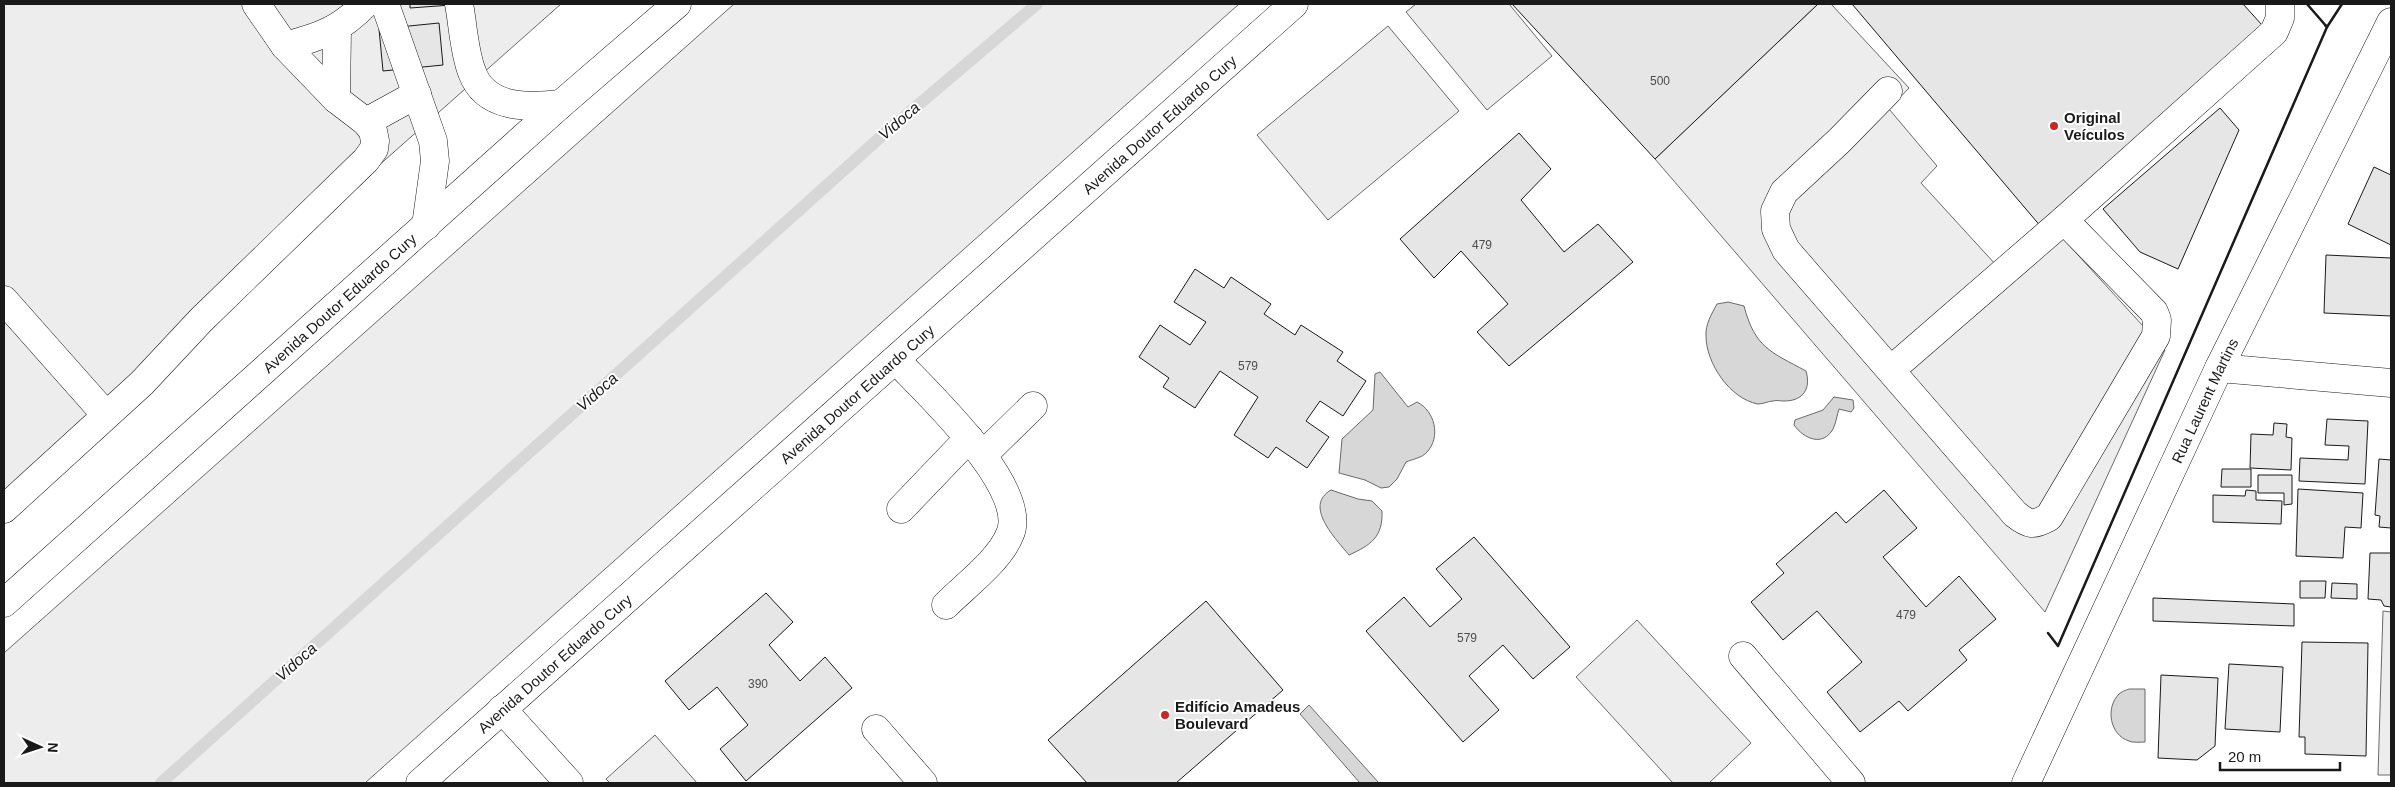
<svg xmlns="http://www.w3.org/2000/svg" width="2395" height="787" viewBox="0 0 2395 787" font-family="Helvetica,sans-serif">
<rect width="100%" height="100%" fill="#fff"/>
<!-- built -->
<g fill="#ededed" stroke="#6a6a6a">
<path d="M 4,4 L 561,4 L 368,175 L 4,522 Z"/>
<path d="M 734,4 L 1239,4 L 365,783 L 4,783 L 4,653 Z"/>
<path d="M 1416,4 L 1509,4 L 1552,56 L 1487,110 L 1406,12 Z"/>
<path d="M 1818,4 L 1831,4 L 1909,88 L 1889,109 L 1937,166 L 1921,183 L 2007,277 L 2056,231 L 2165,350 L 2045,612 L 1655,159 Z"/>
<path d="M 1388,26 L 1459,111 L 1328,220 L 1257,135 Z"/>
<path d="M 2383,611 L 2391,612 L 2391,775 L 2378,775 Z"/>
<path d="M 1637,620 L 1751,743 L 1709,783 L 1673,783 L 1576,677 Z"/>
<path d="M 655,735 L 697,783 L 610,783 L 606,779 Z"/>
</g>
<!-- water -->
<g fill="#d7d7d7" stroke="#6a6a6a">
<path d="M 1728,302 L 1744,306 C 1755,348 1771,352 1806,371 C 1811,388 1804,401 1784,401 C 1781,401 1777,400 1773,401 C 1769,401 1763,404 1758,404 C 1730,399 1706,363 1706,336 C 1705,325 1712,313 1717,304 Z"/>
<path d="M 1380,372 L 1408,407 L 1417,402 C 1435,411 1441,437 1427,452 C 1422,458 1413,459 1406,462 L 1397,479 L 1389,487 L 1381,488 L 1365,480 L 1339,473 L 1342,439 L 1373,410 L 1375,374 Z"/>
<path d="M 1834,397 L 1853,400 L 1854,408 L 1851,412 L 1839,409 C 1837,415 1836,423 1833,429 C 1823,447 1804,439 1794,425 L 1795,420 L 1823,410 Z"/>
<path d="M 1331,490 L 1358,499 L 1372,501 L 1382,511 C 1383,537 1371,545 1349,555 C 1336,539 1303,506 1331,490 Z"/>
<path d="M 2129,689 L 2145,689 L 2145,742 C 2140,742 2133,743 2129,741 C 2110,735 2105,708 2119,694 C 2121,692 2126,690 2129,689 Z"/>
<path d="M 1309,705 L 1379,783 L 1360,783 L 1300,714 Z"/>
</g>
<g fill="none" stroke-linecap="round" stroke-linejoin="round">
<!-- stream -->
<path stroke="#d7d7d7" stroke-width="12" d="M 161,783 L 884,134 L 1037,4"/>
</g>
<!-- building -->
<g fill="#e6e6e6" stroke="#1a1a1a">
<path d="M 410,4 L 465,4 L 410,8 Z"/>
<path d="M 1512,4 L 1818,4 L 1655,159 Z"/>
<path d="M 1852,4 L 2243,4 L 2262,25 L 2042,228 Z"/>
<path d="M 439,23 L 443,65 L 383,71 L 379,29 Z"/>
<path d="M 2220,108 L 2239,130 L 2178,269 L 2140,252 L 2103,209 Z"/>
<path d="M 1519,133 L 1551,169 L 1521,200 L 1564,252 L 1598,224 L 1633,262 L 1509,366 L 1477,332 L 1508,304 L 1461,251 L 1434,278 L 1400,239 Z"/>
<path d="M 2374,167 L 2391,175 L 2391,245 L 2348,224 Z"/>
<path d="M 2326,255 L 2391,258 L 2391,316 L 2324,313 Z"/>
<path d="M 1195,269 L 1224,288 L 1231,277 L 1271,304 L 1264,314 L 1295,335 L 1301,325 L 1343,352 L 1337,361 L 1366,381 L 1343,416 L 1320,401 L 1306,421 L 1329,437 L 1307,468 L 1276,447 L 1268,458 L 1234,435 L 1258,397 L 1220,371 L 1195,408 L 1163,387 L 1169,378 L 1139,357 L 1160,325 L 1190,345 L 1206,322 L 1174,302 Z"/>
<path d="M 2327,419 L 2368,421 L 2365,484 L 2299,481 L 2300,458 L 2348,460 L 2349,446 L 2325,445 Z"/>
<path d="M 2274,423 L 2287,424 L 2286,437 L 2292,438 L 2291,470 L 2250,468 L 2251,434 L 2273,435 Z"/>
<path d="M 2379,459 L 2391,460 L 2391,528 L 2379,527 L 2380,516 L 2375,515 Z"/>
<path d="M 2222,469 L 2251,469 L 2251,487 L 2221,487 Z"/>
<path d="M 2258,475 L 2292,475 L 2292,504 L 2284,505 L 2284,493 L 2258,493 Z"/>
<path d="M 2298,489 L 2363,493 L 2361,528 L 2345,527 L 2343,558 L 2296,556 Z"/>
<path d="M 1884,490 L 1917,528 L 1883,557 L 1926,607 L 1959,576 L 1996,619 L 1959,650 L 1967,660 L 1908,711 L 1899,701 L 1860,732 L 1827,692 L 1862,662 L 1817,611 L 1783,640 L 1751,602 L 1784,573 L 1776,564 L 1836,512 L 1846,523 Z"/>
<path d="M 2246,490 L 2256,491 L 2256,500 L 2282,501 L 2281,524 L 2213,522 L 2213,495 L 2245,496 Z"/>
<path d="M 1474,537 L 1570,647 L 1533,679 L 1503,645 L 1469,676 L 1499,710 L 1463,742 L 1366,631 L 1404,597 L 1430,627 L 1462,599 L 1436,569 Z"/>
<path d="M 2370,553 L 2391,553 L 2391,607 L 2384,606 L 2381,600 L 2368,599 Z"/>
<path d="M 2300,581 L 2326,581 L 2325,598 L 2300,598 Z"/>
<path d="M 2332,583 L 2357,584 L 2357,599 L 2331,598 Z"/>
<path d="M 766,593 L 793,622 L 769,645 L 800,681 L 825,657 L 852,688 L 746,781 L 720,749 L 748,725 L 717,687 L 689,710 L 665,681 Z"/>
<path d="M 2153,598 L 2294,604 L 2294,626 L 2153,621 Z"/>
<path d="M 1206,601 L 1283,690 L 1176,783 L 1087,783 L 1048,740 Z"/>
<path d="M 2302,642 L 2368,643 L 2366,756 L 2305,754 L 2305,737 L 2299,737 Z"/>
<path d="M 2229,664 L 2283,667 L 2280,732 L 2225,729 Z"/>
<path d="M 2161,675 L 2218,678 L 2215,746 L 2197,760 L 2158,758 Z"/>
</g>
<g fill="none" stroke-linecap="round" stroke-linejoin="round">
<defs>
<g id="minor">
<path d="M 385,4 L 433,141 L 435,161 L 426,226"/>
<path d="M 459,4 C 463,25 464,52 472,72 C 485,109 529,108 561,104"/>
<path d="M 285,46 C 320,37 340,30 365,4"/>
<path d="M 1888,91 L 1839,141 L 1784,192 L 1775,211 L 1776,229 L 1786,250 L 2015,514 C 2029,525 2033,526 2049,517 L 2156,336 L 2157,320 L 2154,312 L 2064,220"/>
<path d="M 336,99 L 337,29"/>
<path d="M 366,122 L 417,94"/>
<path d="M 4,300 L 106,415"/>
<path d="M 896,360 C 926,392 1030,488 1010,534 C 1000,560 966,585 946,605"/>
<path d="M 2219,368 L 2391,383"/>
<path d="M 1892,369 L 2064,220 L 2274,32 L 2280,18 L 2280,4"/>
<path d="M 983,455 L 1033,406"/>
<path d="M 4,509 L 142,383 L 201,320 L 366,160 L 374,149 L 375,141 L 373,131 L 366,122 L 336,99 L 285,46 L 256,4"/>
<path d="M 901,509 L 969,438"/>
<path d="M 1743,656 L 1851,783"/>
<path d="M 502,709 L 569,783"/>
<path d="M 876,729 L 923,783"/>
<path id="s1" d="M 2026,783 L 2219,368 L 2391,22"/>
</g>
<g id="major">
<path id="s2" d="M 4,603 L 561,104 L 677,4"/>
<path id="s3" d="M 420,783 L 1294,4"/>
</g>
</defs>
<!-- minor casing -->
<use href="#minor" stroke="#1a1a1a" stroke-width="29"/>
<!-- major casing -->
<use href="#major" stroke="#1a1a1a" stroke-width="29"/>
<!-- minor -->
<use href="#minor" stroke="#fff" stroke-width="28"/>
<!-- major -->
<use href="#major" stroke="#fff" stroke-width="28"/>
<!-- wall -->
<g stroke="#1a1a1a" stroke-width="2.5">
<path d="M 2325,25 L 2327,27 L 2342,4"/>
<path d="M 2048,633 L 2058,646 L 2327,27 L 2307,4"/>
</g>
</g>
<!-- markers -->
<g fill="#c62828" stroke="#fff" stroke-width="2">
<circle cx="2054" cy="126" r="5"/>
<circle cx="1165" cy="715" r="5"/>
</g>
<g text-anchor="middle" dominant-baseline="central" stroke-width="4" stroke-linejoin="round" paint-order="stroke">
<!-- number labels -->
<g font-size="12" fill="#4d4d4d">
<text x="1660" y="81">500</text>
<text x="1482" y="245">479</text>
<text x="1248" y="366">579</text>
<text x="1906" y="615">479</text>
<text x="1467" y="638">579</text>
<text x="758" y="684">390</text>
</g>
<!-- poi labels -->
<g font-size="15" font-weight="bold" fill="#1a1a1a" stroke="#fff" text-anchor="start">
<text x="2064" y="117">Original<tspan x="2064" dy="17">Veículos</tspan></text>
<text x="1175" y="706">Edifício Amadeus<tspan x="1175" dy="17">Boulevard</tspan></text>
</g>
<!-- street labels -->
<g font-size="15" fill="#1a1a1a" stroke="#fff">
<text stroke="none"><textPath href="#s3" startOffset="990">Avenida Doutor Eduardo Cury</textPath></text>
<text stroke="none"><textPath href="#s2" startOffset="450">Avenida Doutor Eduardo Cury</textPath></text>
<text stroke="none"><textPath href="#s3" startOffset="585">Avenida Doutor Eduardo Cury</textPath></text>
<text stroke="none"><textPath href="#s1" startOffset="422">Rua Laurent Martins</textPath></text>
<text stroke="none"><textPath href="#s3" startOffset="180">Avenida Doutor Eduardo Cury</textPath></text>
</g>
<!-- water labels -->
<g font-size="16" font-style="italic" fill="#1a1a1a" stroke="#fff">
<text transform="translate(899 121) rotate(-41)">Vidoca</text>
<text transform="translate(597 392) rotate(-42)">Vidoca</text>
<text transform="translate(296 662) rotate(-42)">Vidoca</text>
</g>
</g>
<!-- border -->
<rect width="2395" height="787" fill="none" stroke="#1a1a1a" stroke-width="10"/>
<!-- north arrow -->
<g transform="translate(40 747) rotate(93)" stroke="#ffffff" stroke-width="4" paint-order="stroke">
<path d="M0-4L9 19L0 12L-9 19Z" fill="#1a1a1a"/>
<text y="-8" font-size="14" font-weight="bold" text-anchor="middle" fill="#1a1a1a">N</text>
</g>
<!-- scale -->
<path d="M2220 762v8h120v-8" fill="none" stroke="#1a1a1a" stroke-width="2.5"/>
<text x="2228" y="762" font-size="15" fill="#1a1a1a" stroke="#ffffff" stroke-width="4" paint-order="stroke">20 m</text>
</svg>
